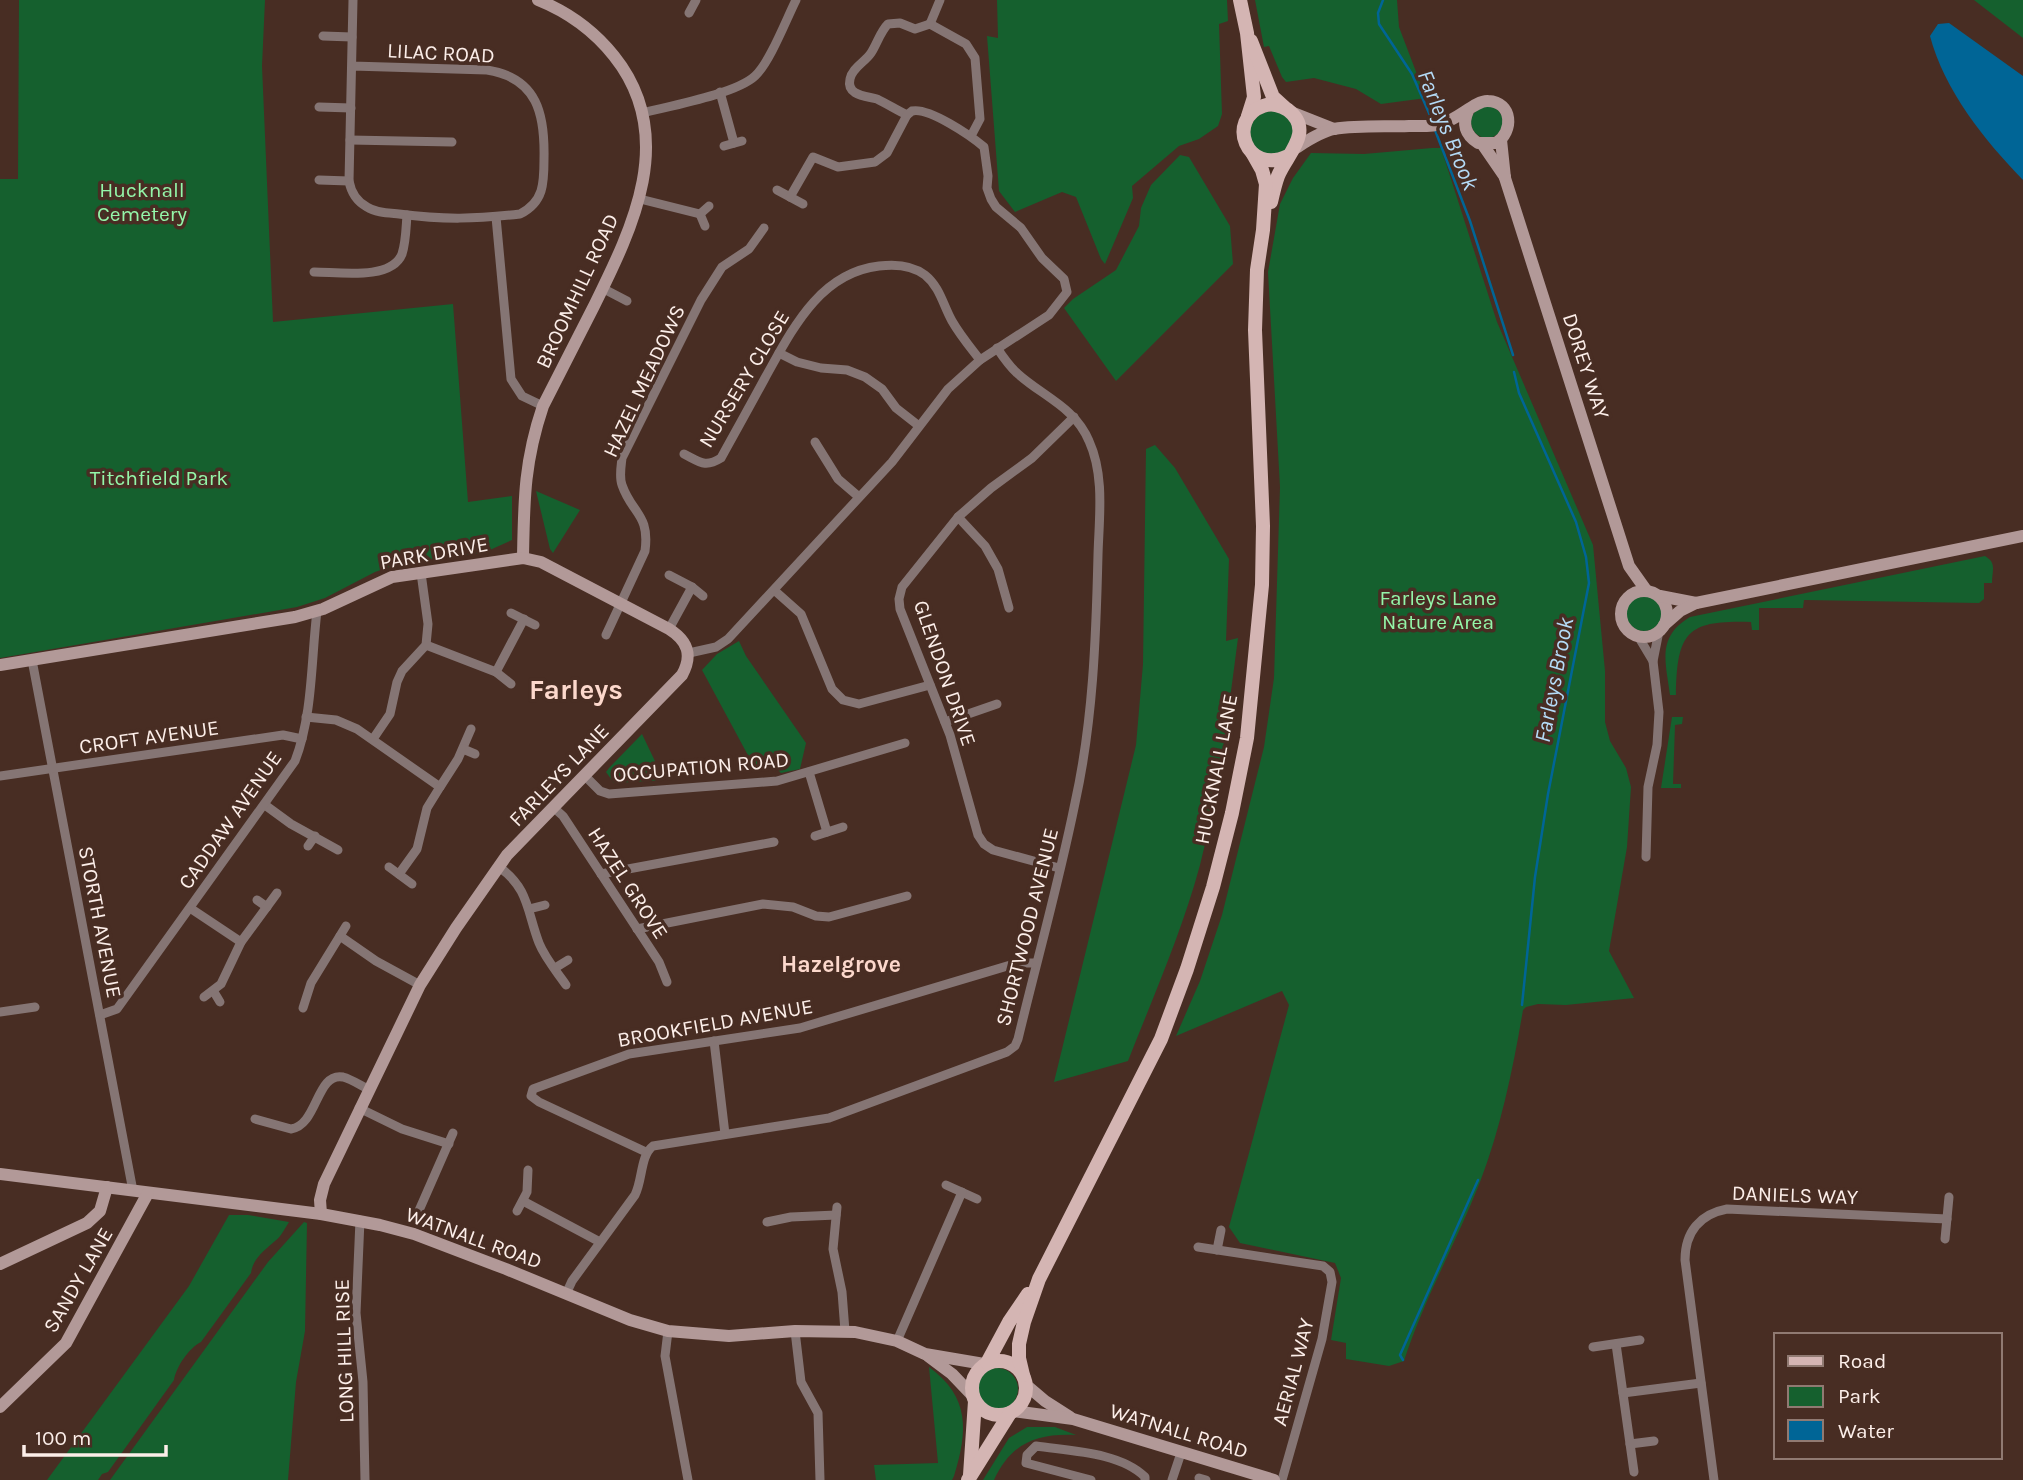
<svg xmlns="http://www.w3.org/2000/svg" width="2023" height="1480" viewBox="0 0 2023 1480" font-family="Karla,sans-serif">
<rect width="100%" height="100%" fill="#482d23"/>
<!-- green -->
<g fill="#15602e">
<path d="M 19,0 L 265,0 L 262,66 L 273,322 L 453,304 L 468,502 L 512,496 L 512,540 L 483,553 L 398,564 L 375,572 L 325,598 L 297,607 L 0,658 L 0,179 L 18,179 Z"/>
<path d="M 997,0 L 1227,0 L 1228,21 L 1219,24 L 1222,114 L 1218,126 L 1199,139 L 1179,146 L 1132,186 L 1133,198 L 1105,264 L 1101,259 L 1076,197 L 1062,192 L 1015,212 L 999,191 L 987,36 L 998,38 Z"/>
<path d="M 1255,0 L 1397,0 L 1399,27 L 1426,98 L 1381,104 L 1356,89 L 1314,78 L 1286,82 L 1282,77 L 1269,46 L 1264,47 Z"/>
<path d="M 1974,0 L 2023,0 L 2023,38 Z"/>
<circle cx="1487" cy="122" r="16"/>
<circle cx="1272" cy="133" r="22"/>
<path d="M 1432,148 L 1441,148 L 1497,322 L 1593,545 L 1605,671 L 1605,722 L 1610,741 L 1626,768 L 1631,787 L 1627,847 L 1609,951 L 1634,998 L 1566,1005 L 1538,1004 L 1526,1007 L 1523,1010 C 1513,1069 1501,1127 1480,1182 C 1456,1243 1424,1299 1404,1361 L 1389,1366 L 1346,1359 L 1346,1343 L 1331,1340 L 1341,1278 L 1335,1263 L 1240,1243 L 1229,1227 L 1289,1005 L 1282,991 L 1176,1036 L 1200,981 L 1222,915 L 1264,747 L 1274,678 L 1280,487 L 1268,272 L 1280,204 L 1293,178 L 1311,153 L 1364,154 Z"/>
<path d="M 1180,155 L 1189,157 L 1230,226 L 1233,264 L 1116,381 L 1064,308 L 1073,299 L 1116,270 L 1139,226 L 1141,208 L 1151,185 Z"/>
<path d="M 1155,445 L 1175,468 L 1229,559 L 1226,641 L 1238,638 C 1228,714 1219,791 1200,865 C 1182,932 1153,997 1128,1061 L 1054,1082 L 1136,745 L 1143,664 L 1146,449 Z"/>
<path d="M 536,491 L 580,510 L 553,553 L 550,549 Z"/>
<path d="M 1985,556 C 1997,563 1992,570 1992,583 L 1984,583 L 1984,599 L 1979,603 L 1804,600 L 1803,608 L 1759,608 L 1759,630 L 1752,630 L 1751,622 C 1687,620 1677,632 1676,695 L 1670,695 C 1666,663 1656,637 1690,617 Z"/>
<circle cx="1644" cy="613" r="18"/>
<path d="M 739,641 L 746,656 L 806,743 L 800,769 L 781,773 L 777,769 L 764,767 L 757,772 L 702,670 L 717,654 Z"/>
<path d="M 1672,717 L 1683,717 L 1682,724 L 1675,725 L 1673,784 L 1681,784 L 1681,788 L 1661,788 Z"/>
<path d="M 642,734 L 664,780 L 614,783 L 606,772 L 609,768 Z"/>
<path d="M 229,1215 L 248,1215 L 289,1222 C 285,1228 281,1237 275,1241 C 265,1250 253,1258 251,1273 L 201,1342 C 189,1348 176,1367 174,1380 L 108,1472 L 102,1474 L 98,1480 L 47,1480 L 189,1286 Z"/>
<path d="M 304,1222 L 307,1223 L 305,1331 L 296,1382 L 288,1480 L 110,1480 L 268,1262 Z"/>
<path d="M 929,1367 C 970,1397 968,1431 954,1476 L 952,1480 L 876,1480 L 874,1465 L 938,1463 Z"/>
<circle cx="997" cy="1389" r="21"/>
<path d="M 1027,1427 L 1055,1427 L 1076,1435 C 1037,1433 1011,1443 994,1480 L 983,1480 L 1009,1438 Z"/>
</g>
<!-- water -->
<path fill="#006596" d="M 1949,23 L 2023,76 L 2023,180 C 1985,141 1944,90 1930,36 L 1938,24 Z"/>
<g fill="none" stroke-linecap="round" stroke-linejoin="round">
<!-- stream -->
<g stroke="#006596" stroke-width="2.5">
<path d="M 1383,0 L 1378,13 L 1379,24 L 1412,74 L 1432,120"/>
<path d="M 1435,130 L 1470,221 L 1513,355"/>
<path d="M 1514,372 L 1519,393 L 1576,522 L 1586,557 L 1589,583 L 1548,794 L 1535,877 L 1522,1005"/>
<path d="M 1403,1360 L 1400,1355 L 1478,1180"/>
</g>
<!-- street -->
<g stroke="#857574" stroke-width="9">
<path d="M 689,13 L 696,0"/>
<path d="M 930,24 L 966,44 L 975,58 L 980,119 L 971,136"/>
<path d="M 930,24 L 940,0"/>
<path d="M 323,36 L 352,37"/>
<path d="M 352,66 L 487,70 C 538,78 545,115 544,159 C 544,183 544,202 520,214 C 475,219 445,220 399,214 C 388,213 376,213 367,207 C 356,201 351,192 349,181 L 353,0"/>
<path d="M 720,92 L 734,143"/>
<path d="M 319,107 L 351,108"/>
<path d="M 642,113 C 669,106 736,94 755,76 C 770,62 786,20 796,0"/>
<path d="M 907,115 C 897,110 887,104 877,99 C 867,96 846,96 850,79 C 852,68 865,62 871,53 C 877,44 880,32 888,24 L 900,23 L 915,29 L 930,24"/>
<path d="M 350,140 L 452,142"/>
<path d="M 724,146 L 742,141"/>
<path d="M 319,180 L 349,181"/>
<path d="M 777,190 L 803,204"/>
<path d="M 640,199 L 700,214"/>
<path d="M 496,217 L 511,379 L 522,396 L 543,406"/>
<path d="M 705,226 L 700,214 L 709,206"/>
<path d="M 314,272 C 338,272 391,281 402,254 C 406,242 406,227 407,215"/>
<path d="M 602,288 L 627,301"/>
<path d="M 779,353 L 797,362 L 821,368 L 847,370 L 865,377 L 882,389 L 896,408 L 919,426"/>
<path d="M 815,442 L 838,479 L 859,497"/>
<path d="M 684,454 C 700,462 705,468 721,458 C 736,431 751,404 765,378 C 792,330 819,273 879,266 C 895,264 912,265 925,275 C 940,287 943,305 952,321 C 960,335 970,347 980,360"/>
<path d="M 958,517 L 985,546 L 998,569 L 1009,608"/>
<path d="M 669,575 L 692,587 L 703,596"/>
<path d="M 774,590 L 801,614 L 832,689 L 843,700 L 859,704 L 930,685"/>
<path d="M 511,613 L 535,625"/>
<path d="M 669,629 L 692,587"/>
<path d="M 606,635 L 645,551 C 650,514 632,514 622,485 C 619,477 621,467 622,458 L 701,300 L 722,267 L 749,249 L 764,228"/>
<path d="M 1638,636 L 1653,661"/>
<path d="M 426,645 L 496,672 L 524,619"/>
<path d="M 689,653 L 716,647 L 728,639 L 892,462 L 948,389 L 980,360 L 1049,315 L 1067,292 L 1064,279 L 1042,258 L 1021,228 L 996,207 L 991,199 L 987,188 L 988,176 L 984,147 C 971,136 929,107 912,111 L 907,115 L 887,153 L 875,162 L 838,167 L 813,157 L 790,197"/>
<path d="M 32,660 L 133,1191"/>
<path d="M 496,672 L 511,684"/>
<path d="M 306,717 L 336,720 L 357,729 L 440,787 L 458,759 L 471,729"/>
<path d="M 945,722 L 997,704"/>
<path d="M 373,739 L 390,714 L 397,682 L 402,671 L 426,645 L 428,624 L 421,573"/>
<path d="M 463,749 L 475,754"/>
<path d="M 809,772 L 827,832"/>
<path d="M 0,776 L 283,735 L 302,739"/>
<path d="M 585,776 L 600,791 L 609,794 L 777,781 L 905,743"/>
<path d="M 265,805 L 291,824 L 338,850"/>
<path d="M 554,808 L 563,816 L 659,962 L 667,982"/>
<path d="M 815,836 L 843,827"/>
<path d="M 308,846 L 315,836"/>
<path d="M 1646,857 L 1648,787 L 1657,745 L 1659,712 L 1653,661 L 1659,631"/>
<path d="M 389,867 L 412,884"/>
<path d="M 499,867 C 529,888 527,912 539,943 C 545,958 557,972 566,985"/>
<path d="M 1059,868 L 993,850 L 984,844 L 978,835 L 950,735 L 900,609 L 899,599 L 902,587 L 958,517 L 991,488 L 1032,458 L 1074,417"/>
<path d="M 399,874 L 417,849 L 427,808 L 440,787"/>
<path d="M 601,874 L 774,842"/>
<path d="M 257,900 L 267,907"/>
<path d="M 190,908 L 241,942"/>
<path d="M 529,909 L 545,905"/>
<path d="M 637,929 L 763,904 L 793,907 L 816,916 L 829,917 L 907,896"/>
<path d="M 340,936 L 376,961 L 420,985"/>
<path d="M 555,968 L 568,960"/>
<path d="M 214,992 L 220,1002"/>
<path d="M 204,997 L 221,984 L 241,942 L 277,893"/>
<path d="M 303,1008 L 311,983 L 346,926"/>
<path d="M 0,1012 L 35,1007"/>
<path d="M 100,1015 L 117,1009 L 295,761 C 313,714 311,660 317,611"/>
<path d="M 714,1041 L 725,1134"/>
<path d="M 359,1108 L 402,1129 L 449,1144"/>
<path d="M 255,1119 L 291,1129 C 318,1125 316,1072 343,1077 C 351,1079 360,1085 368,1089"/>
<path d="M 646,1152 L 539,1102 L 531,1096 L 533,1089 L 629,1054 L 800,1028 L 1017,963 L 1036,963"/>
<path d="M 946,1185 L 977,1199"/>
<path d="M 523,1201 L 600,1242"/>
<path d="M 837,1207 L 833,1249 L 842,1292 L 845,1331"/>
<path d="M 517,1211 L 527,1192 L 528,1170"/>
<path d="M 417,1215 L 453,1133"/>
<path d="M 360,1220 L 356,1313 L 363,1382 L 365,1480"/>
<path d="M 767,1222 L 791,1217 L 836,1215"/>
<path d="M 1945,1239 L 1949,1197"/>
<path d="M 1198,1247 L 1323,1266 L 1330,1272 L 1332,1282 L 1322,1339 L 1282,1480"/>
<path d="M 1217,1250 L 1221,1230"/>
<path d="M 566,1294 L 572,1281 L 635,1195 C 643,1179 640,1156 653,1146 L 829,1118 L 1007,1052 L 1015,1046 L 1018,1039 C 1037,960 1059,882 1075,803 C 1093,722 1096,638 1098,555 C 1099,518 1105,476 1089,441 C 1075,407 1042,396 1017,373 C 1009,366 1003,357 997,348"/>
<path d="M 668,1331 L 665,1356 L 688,1480"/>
<path d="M 795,1331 L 801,1382 L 818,1413 L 820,1480"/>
<path d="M 897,1341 L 962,1192"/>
<path d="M 1616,1344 L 1634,1472"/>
<path d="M 1593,1347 L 1640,1340"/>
<path d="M 1623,1393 L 1701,1383"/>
<path d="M 1630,1444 L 1654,1441"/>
<path d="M 1199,1478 L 1206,1480"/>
<path d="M 1091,1480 L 1026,1463 L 1027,1455 L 1036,1446 C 1069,1451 1120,1452 1145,1477 L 1145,1480"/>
<path d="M 1172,1480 L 1181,1453"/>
<path d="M 1714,1480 L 1685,1260 C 1685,1232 1700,1214 1727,1209 L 1947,1219"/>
</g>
<!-- secondary -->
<g stroke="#b29998" stroke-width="12">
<path d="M 1291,112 L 1334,129"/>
<path d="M 1501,140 L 1505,178 L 1629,566 L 1646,590"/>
<path d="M 1483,145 L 1505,177"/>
<path d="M 1296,148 C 1307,141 1320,132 1334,129 C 1358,125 1385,127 1409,126 C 1419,126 1432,127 1441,124 C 1457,120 1476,100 1488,101 C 1513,102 1514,132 1496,143 L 1478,143 C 1465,135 1462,124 1468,111"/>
<path d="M 523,558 C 524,501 524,462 543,406 C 560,373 577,339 594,306 C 633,227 678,136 614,56 C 594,31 568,12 538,0"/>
<circle cx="1644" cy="614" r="23"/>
<path d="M 1660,596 L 1696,603"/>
<path d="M 1664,625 L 1680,611 L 1696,603 L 2023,536"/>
<path d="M 0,665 L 295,617 L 323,609 L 392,577 L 523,558 L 541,562 L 669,629 C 688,641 693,655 682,675 L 507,855 L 456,928 L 420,985 L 324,1184 L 320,1200 L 321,1214"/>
<path d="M 0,1174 L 321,1214 L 380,1225 L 414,1234 L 506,1269 L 630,1320 L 668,1331 L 729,1336 L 795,1331 L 855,1332 L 897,1341 L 925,1354 L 984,1364"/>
<path d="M 0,1264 L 87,1223 L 100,1211 L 107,1187"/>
<path d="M 928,1356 L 952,1374 L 973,1396"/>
<path d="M 1025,1384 L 1045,1401 L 1070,1417"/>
<path d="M 0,1407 L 66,1343 L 148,1193"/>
<path d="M 1013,1411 L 1073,1419 L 1274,1480"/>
</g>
<!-- primary -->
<g stroke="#d4b5b3" stroke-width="14">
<path d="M 1240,0 L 1247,33 L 1254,97 L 1248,116"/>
<path d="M 1251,41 L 1273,97 L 1284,107"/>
<path d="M 1271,202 C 1273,193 1275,184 1278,176 C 1287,154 1315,131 1288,110 C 1281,105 1271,103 1263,106 C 1226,119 1246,176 1288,156"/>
<circle cx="999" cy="1388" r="27"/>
<path d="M 987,1363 L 1009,1322 L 1028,1294"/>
<path d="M 1023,1375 L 1019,1358 L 1019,1344 L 1024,1322 L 1039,1279 L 1161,1039 L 1187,969 L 1213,887 L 1232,813 L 1247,738 L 1262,585 L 1263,526 L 1255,330 L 1257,270 L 1263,230 L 1266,184 L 1262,170 L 1253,154"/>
<path d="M 970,1475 L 975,1401"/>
<path d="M 968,1480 L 1010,1413"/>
</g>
</g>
<g text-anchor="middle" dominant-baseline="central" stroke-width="7" stroke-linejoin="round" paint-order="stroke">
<!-- street labels -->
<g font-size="21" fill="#fceee9" stroke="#482d23">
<text transform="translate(441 53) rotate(3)">LILAC ROAD</text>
<text transform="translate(577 291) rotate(-65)">BROOMHILL ROAD</text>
<text transform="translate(1586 366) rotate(72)">DOREY WAY</text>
<text transform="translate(744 379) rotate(-59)">NURSERY CLOSE</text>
<text transform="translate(644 381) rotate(-65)">HAZEL MEADOWS</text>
<text transform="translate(434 553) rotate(-10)">PARK DRIVE</text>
<text transform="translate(945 673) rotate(71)">GLENDON DRIVE</text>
<text transform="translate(149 737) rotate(-8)">CROFT AVENUE</text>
<text transform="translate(701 767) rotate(-5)">OCCUPATION ROAD</text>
<text transform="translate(1216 769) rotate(-79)">HUCKNALL LANE</text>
<text transform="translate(559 775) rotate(-46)">FARLEYS LANE</text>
<text transform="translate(230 820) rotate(-55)">CADDAW AVENUE</text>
<text transform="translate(628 883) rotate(57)">HAZEL GROVE</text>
<text transform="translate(100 922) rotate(79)">STORTH AVENUE</text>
<text transform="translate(1027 927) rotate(-76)">SHORTWOOD AVENUE</text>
<text transform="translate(715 1023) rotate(-10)">BROOKFIELD AVENUE</text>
<text transform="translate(1795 1195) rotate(2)">DANIELS WAY</text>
<text transform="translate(474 1238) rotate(20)">WATNALL ROAD</text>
<text transform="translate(78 1280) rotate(-60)">SANDY LANE</text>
<text transform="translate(344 1351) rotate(-92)">LONG HILL RISE</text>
<text transform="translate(1293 1372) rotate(-75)">AERIAL WAY</text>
<text transform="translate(1179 1431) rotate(17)">WATNALL ROAD</text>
</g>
<!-- park labels -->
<g font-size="21" fill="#94f6a9" stroke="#482d23">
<text x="142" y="190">Hucknall<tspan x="142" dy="24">Cemetery</tspan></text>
<text x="159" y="478">Titchfield Park</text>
<text x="1438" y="598">Farleys Lane<tspan x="1438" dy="24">Nature Area</tspan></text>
</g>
<!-- water labels -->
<g font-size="23" font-style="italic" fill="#b4dbf7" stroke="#482d23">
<text transform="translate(1448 130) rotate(68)">Farleys Brook</text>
<text transform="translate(1554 680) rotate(-79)">Farleys Brook</text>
</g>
<!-- neighbourhood labels -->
<g font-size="23" font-weight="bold" fill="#fcd8cc" stroke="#482d23">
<text x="841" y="964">Hazelgrove</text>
</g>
<!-- district labels -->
<g font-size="28" font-weight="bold" fill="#fcd8cc" stroke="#482d23">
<text x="576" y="689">Farleys</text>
</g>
</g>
<!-- legend -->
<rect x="1774" y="1333" width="228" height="126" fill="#482d23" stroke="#907a72" stroke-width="2"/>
<rect x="1788" y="1356" width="35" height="10" fill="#d4b5b3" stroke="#907a72" stroke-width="2"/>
<text x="1838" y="1368" font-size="21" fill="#fceee9">Road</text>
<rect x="1788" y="1386" width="35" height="21" fill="#15602e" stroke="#907a72" stroke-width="2"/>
<text x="1838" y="1403" font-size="21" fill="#fceee9">Park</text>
<rect x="1788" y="1420" width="35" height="21" fill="#006596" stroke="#907a72" stroke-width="2"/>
<text x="1838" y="1438" font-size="21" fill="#fceee9">Water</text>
<!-- scale -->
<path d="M24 1445v10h142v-10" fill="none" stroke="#fceee9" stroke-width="3.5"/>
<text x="35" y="1445" font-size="21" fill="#fceee9" stroke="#482d23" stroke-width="5" paint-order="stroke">100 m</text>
</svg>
